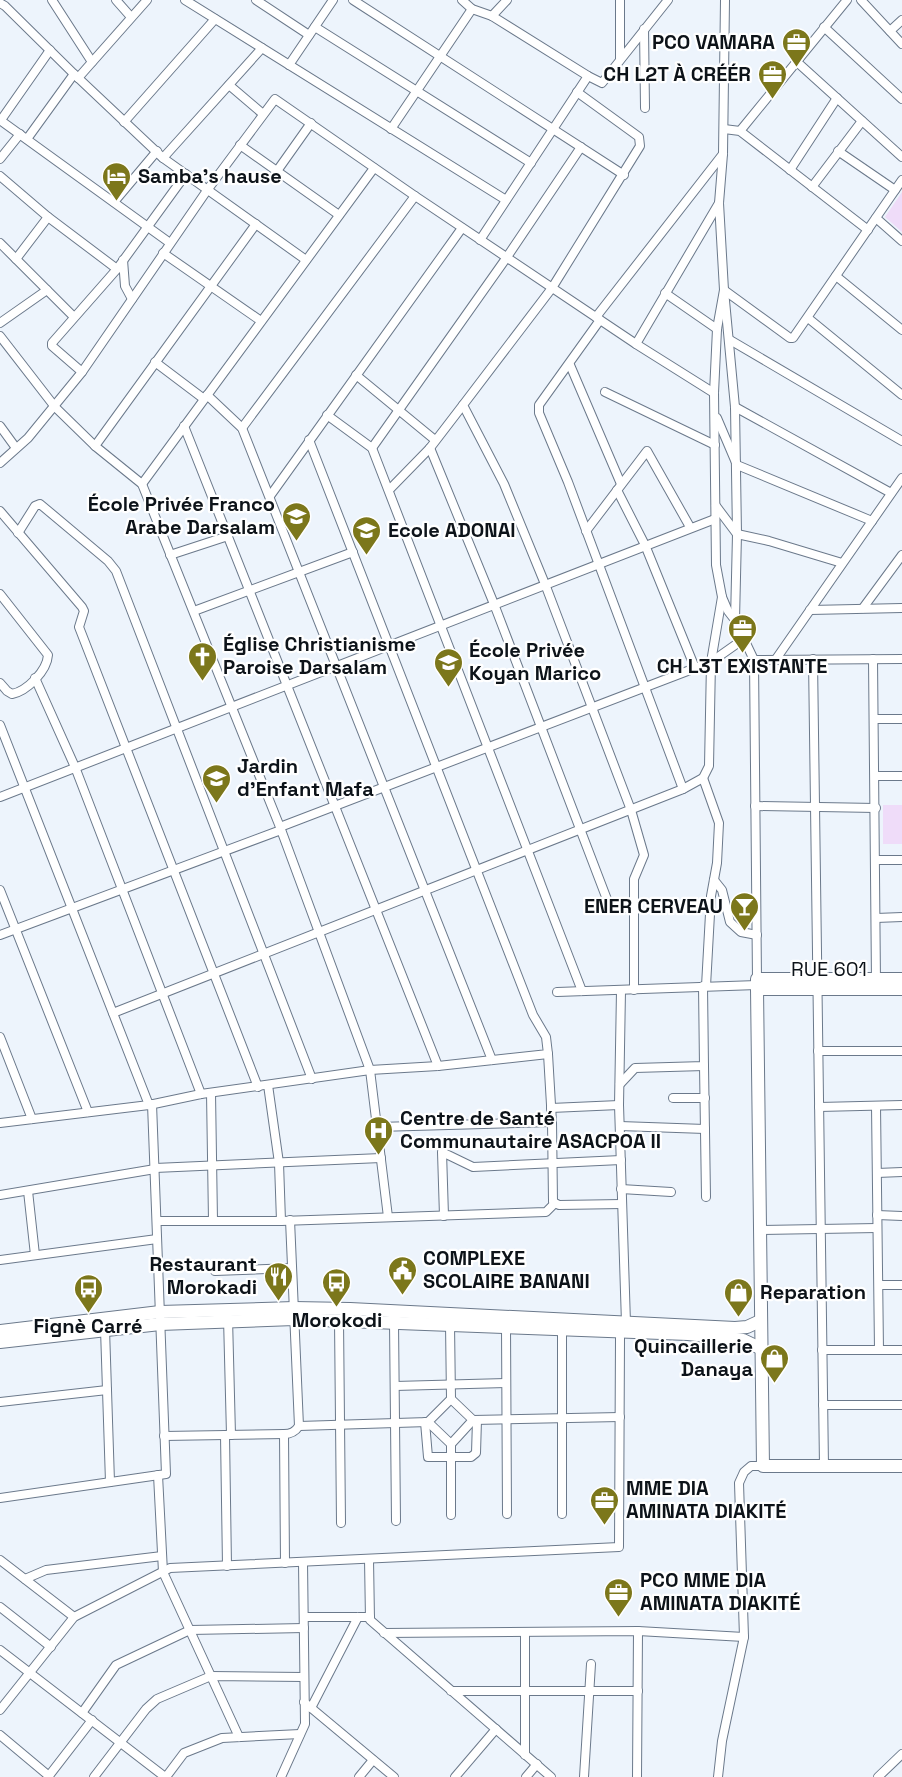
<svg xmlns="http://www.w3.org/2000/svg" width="902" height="1777" viewBox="0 0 902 1777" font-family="'Space Grotesk',sans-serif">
<rect width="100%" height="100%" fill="#edf4fc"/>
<!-- green -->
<g fill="#efdcf9">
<path d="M 902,192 L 902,232 L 885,217 Z"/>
<rect x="883" y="805" width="19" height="39"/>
</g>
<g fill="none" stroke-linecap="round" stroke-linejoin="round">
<defs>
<g id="street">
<path d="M 52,0 L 92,62"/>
<path d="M 116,0 L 131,17"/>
<path d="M 185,0 L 506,200"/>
<path d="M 256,0 L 309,35"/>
<path d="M 353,0 L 624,175"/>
<path d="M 462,0 L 472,9 L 492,16 L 588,76 L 602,83 L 668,0"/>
<path d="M 620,0 L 620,59"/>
<path d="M 725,0 L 723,154 L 719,203 L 724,290 L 735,407 L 737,534 L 735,620 L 754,660 L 757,979"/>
<path d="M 861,0 L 902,44"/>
<path d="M 0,3 L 5,6 L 74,74 L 163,158 L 306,260"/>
<path d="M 492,16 L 507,0"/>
<path d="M 315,27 L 531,163"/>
<path d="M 824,27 L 902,99"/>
<path d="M 644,29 L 645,108"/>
<path d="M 890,31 L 902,20"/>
<path d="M 797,62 L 902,157"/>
<path d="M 289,65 L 333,0"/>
<path d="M 78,78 L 147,0"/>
<path d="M 229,85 L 263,114"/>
<path d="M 577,92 L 639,137 L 640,146 L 552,288 L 463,405 L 504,484 L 545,584 L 631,810 L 644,855 L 634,879 L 634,990"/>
<path d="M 0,120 L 170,243"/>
<path d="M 1,120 L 50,50"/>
<path d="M 124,122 L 215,19"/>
<path d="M 391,129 L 472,9"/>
<path d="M 724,129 L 740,131 L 868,230"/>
<path d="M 740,131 L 847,0"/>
<path d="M 27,139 L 74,74"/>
<path d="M 240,145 L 339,215"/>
<path d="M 838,151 L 895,190"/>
<path d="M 163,158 L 262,48"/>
<path d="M 0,159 L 20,134"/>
<path d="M 790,170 L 837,98"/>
<path d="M 277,171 L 311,123"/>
<path d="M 0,176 L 48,217 L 117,269"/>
<path d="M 812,187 L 862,121"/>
<path d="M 114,202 L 157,151"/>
<path d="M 876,218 L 902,241"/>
<path d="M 480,240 L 588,76"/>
<path d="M 0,243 L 74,317"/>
<path d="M 163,253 L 261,321"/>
<path d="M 16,259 L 48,217"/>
<path d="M 123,260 L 125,286 L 132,299"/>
<path d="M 836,276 L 902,330"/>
<path d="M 665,293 L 717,329"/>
<path d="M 596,317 L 723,154"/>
<path d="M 808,318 L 902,395"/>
<path d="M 600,320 L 539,405 L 539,413 L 568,482 L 683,789"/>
<path d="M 0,323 L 47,290"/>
<path d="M 0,336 L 55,407 L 95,446 L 142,484 L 280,827 L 370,1070 L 388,1217"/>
<path d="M 730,340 L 902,441"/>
<path d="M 636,344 L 719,203"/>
<path d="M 155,362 L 204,399"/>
<path d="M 570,365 L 621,484"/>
<path d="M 82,372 L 52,346 L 52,343 L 117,269 L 186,174"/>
<path d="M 356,375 L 435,440"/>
<path d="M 605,392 L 715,445"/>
<path d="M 207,395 L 242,428 L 492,1060"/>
<path d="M 735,407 L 891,493"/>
<path d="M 327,415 L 372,448 L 582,991"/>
<path d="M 717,418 L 737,465 L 872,521"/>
<path d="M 0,426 L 16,448"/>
<path d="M 184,426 L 438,1066"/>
<path d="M 242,428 L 415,196"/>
<path d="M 95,446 L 256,224"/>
<path d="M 372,448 L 507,257 L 581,147"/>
<path d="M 430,448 L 494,604 L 608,902 L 615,908 L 634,908"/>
<path d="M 0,463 L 28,438 L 82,372 L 208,189 L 275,99 L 415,196 L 636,344 L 714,393"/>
<path d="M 142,484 L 374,168"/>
<path d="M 389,490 L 430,448 L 463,405"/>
<path d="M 617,490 L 645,545 L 695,668"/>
<path d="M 270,496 L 462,228"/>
<path d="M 716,506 L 737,534 L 769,541 L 842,563"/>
<path d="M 0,511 L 82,607 L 84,611 L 79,627 L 258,1087"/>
<path d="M 586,531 L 647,451 L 690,527"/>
<path d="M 18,533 L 35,506 L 40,504 L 108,561 L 116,571 L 312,1079"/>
<path d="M 170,555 L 228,536"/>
<path d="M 0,594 L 48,655 C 47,671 27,691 12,694 L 7,691 L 0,683"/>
<path d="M 863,608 L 902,555"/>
<path d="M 810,610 L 902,608"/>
<path d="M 194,611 L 353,552"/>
<path d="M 735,620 L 728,611 L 722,597 L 716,565 L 714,393 L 717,329 L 724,290 L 790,338 L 793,338 L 902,180"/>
<path d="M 776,659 L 902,478"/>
<path d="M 813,659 L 824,1466"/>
<path d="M 873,659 L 876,982"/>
<path d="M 754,660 L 902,659"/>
<path d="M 35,678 L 75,767 L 201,1094"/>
<path d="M 874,719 L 902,719"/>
<path d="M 0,725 L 149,1105"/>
<path d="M 875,776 L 902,776"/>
<path d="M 703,778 L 719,823 L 717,863 L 711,896 L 706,986"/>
<path d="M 0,797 L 715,519"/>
<path d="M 755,806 L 876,808"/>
<path d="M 280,827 L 711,662 L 745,638"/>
<path d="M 876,860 L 902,860"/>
<path d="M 714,880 L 722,890 L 730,922 L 741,932 L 757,935"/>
<path d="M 0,890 L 88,1112"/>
<path d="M 876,918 L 902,917"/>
<path d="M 0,935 L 281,830"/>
<path d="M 621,991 L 619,1105 L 626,1323"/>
<path d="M 557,992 L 757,985"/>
<path d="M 113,1013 L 683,789 L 703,778 L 709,766 L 711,662 L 722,597"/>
<path d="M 0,1037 L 32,1119"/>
<path d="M 818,1051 L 902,1051"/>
<path d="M 548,1054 L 552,1122 L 553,1202 L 559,1205 L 622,1204"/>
<path d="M 704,1066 L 706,1197"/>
<path d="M 620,1084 L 635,1068 L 704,1066 L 703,986"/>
<path d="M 268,1085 L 279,1163 L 281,1221"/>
<path d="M 211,1093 L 213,1221"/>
<path d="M 673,1098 L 705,1098"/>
<path d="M 876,1106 L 879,1350"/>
<path d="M 819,1107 L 902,1105"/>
<path d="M 551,1108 L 619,1105"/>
<path d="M 0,1123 L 149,1105 L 201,1094 L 370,1070 L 438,1066 L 548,1054 L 546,1037 L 533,1015 L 309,440"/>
<path d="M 620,1126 L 705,1129"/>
<path d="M 378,1127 L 552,1122"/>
<path d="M 155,1168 L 381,1158"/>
<path d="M 877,1173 L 902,1172"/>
<path d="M 621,1189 L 671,1192"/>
<path d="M 28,1191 L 35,1255"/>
<path d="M 0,1195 L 155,1169"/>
<path d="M 877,1215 L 902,1216"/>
<path d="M 444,1216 L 442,1152 L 473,1167 L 621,1160"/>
<path d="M 157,1221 L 281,1221 L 546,1212 L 555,1203"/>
<path d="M 759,1230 L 877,1228"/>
<path d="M 0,1260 L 157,1239"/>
<path d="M 215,1271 L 292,1268"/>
<path d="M 879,1285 L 902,1285"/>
<path d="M 228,1318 L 231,1435"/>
<path d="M 339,1320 L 341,1523"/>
<path d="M 394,1322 L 396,1521"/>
<path d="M 450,1324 L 451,1399"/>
<path d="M 506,1327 L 507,1514"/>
<path d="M 105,1329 L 110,1482"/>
<path d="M 822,1350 L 902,1350"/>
<path d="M 395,1386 L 506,1383"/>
<path d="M 0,1402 L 107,1390"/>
<path d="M 823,1405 L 902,1405"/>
<path d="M 473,1420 L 620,1417"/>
<path d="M 425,1422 L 428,1457 L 471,1457 L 476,1453 L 477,1420"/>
<path d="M 299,1426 L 428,1422 L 451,1399 L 473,1420 L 451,1444 L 428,1422"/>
<path d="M 284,1434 L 285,1563"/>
<path d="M 225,1435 L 227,1566"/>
<path d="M 164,1436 L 284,1434 C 291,1434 295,1432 299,1426 L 290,1220"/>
<path d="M 451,1444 L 451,1515"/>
<path d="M 158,1475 L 163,1572 L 239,1737"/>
<path d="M 0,1498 L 166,1474 L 152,1104"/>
<path d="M 562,1514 L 562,1329"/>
<path d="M 369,1559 L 370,1620 L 551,1777"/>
<path d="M 0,1560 L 74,1617"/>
<path d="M 25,1579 L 46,1570 L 162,1556"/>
<path d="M 0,1607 L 51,1647"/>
<path d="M 304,1617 L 370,1617"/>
<path d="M 525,1632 L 525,1755"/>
<path d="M 384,1633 L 638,1631 L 744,1637"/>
<path d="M 0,1650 L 165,1777"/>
<path d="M 451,1691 L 638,1691"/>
<path d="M 304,1702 L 394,1777"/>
<path d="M 311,1708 L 358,1617"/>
<path d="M 0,1710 L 74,1617 L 170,1568 L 619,1547 L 620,1338"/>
<path d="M 82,1713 L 116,1665 L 190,1630 L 304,1628"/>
<path d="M 0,1735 L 49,1776"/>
<path d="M 48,1777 L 92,1720"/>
<path d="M 94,1777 L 146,1709 L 157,1699 L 211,1676 L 304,1677"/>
<path d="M 166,1777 L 184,1753 L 222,1738 L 300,1734"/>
<path d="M 281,1777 L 305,1724 L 303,1562"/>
<path d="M 359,1777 L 373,1760"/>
<path d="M 455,1777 L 496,1729"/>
<path d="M 526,1777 L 537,1764"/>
<path d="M 584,1777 L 591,1664"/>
<path d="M 637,1777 L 638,1631"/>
<path d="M 718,1777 L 722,1741 L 744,1637 L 739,1483 L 744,1472 L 751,1466 L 763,1466"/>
<path d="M 878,1777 L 902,1754"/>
</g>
<g id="secondary">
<path d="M 902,979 L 757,979 L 757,989 L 763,1466 L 902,1466"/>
<path d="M 757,989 L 902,989"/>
<path d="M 0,1331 L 160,1312 L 294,1308 L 350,1309 L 735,1328 L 747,1327 L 760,1321"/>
<path d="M 0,1342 L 160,1324 L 294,1319 L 688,1334 L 743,1340 L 762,1349"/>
</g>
</defs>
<!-- street casing -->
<use href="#street" stroke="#6b798b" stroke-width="10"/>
<!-- secondary casing -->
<use href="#secondary" stroke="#6b798b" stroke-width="14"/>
<!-- street -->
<use href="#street" stroke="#fff" stroke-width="8"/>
<!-- secondary -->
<use href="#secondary" stroke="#fff" stroke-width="12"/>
</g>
<!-- icons -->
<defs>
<symbol id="office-pin" viewBox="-11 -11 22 30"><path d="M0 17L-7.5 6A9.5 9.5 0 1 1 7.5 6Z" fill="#7c771b" stroke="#fff"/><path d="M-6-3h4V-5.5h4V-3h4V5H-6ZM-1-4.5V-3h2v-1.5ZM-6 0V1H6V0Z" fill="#fff"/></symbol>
<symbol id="hotel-pin" viewBox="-11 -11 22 30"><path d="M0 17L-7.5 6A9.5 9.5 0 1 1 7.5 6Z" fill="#7c771b" stroke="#fff"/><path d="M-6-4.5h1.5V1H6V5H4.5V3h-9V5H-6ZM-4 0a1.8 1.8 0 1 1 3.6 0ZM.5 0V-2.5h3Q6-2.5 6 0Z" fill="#fff"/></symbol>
<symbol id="school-pin" viewBox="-11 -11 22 30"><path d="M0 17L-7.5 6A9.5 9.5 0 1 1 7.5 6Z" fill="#7c771b" stroke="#fff"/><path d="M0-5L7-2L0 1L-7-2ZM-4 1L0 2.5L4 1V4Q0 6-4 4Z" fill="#fff"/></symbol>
<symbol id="church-pin" viewBox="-11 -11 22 30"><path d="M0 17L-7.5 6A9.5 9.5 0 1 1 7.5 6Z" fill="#7c771b" stroke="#fff"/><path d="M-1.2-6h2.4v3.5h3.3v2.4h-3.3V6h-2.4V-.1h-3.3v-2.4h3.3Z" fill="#fff"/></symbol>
<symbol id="bar-pin" viewBox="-11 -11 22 30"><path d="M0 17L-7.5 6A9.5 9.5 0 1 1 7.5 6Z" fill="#7c771b" stroke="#fff"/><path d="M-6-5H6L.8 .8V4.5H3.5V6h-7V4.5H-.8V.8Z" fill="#fff"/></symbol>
<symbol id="hospital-pin" viewBox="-11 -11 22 30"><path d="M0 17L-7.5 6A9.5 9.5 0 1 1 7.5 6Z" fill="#7c771b" stroke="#fff"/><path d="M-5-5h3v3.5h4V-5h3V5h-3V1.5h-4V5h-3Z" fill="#fff"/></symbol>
<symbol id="civic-pin" viewBox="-11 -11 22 30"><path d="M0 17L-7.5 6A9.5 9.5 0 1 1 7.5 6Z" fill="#7c771b" stroke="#fff"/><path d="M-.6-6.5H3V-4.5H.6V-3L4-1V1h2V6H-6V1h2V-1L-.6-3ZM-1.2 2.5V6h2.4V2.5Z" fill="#fff"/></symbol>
<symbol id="restaurant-pin" viewBox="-11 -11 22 30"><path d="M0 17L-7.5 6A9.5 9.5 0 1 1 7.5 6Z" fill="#7c771b" stroke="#fff"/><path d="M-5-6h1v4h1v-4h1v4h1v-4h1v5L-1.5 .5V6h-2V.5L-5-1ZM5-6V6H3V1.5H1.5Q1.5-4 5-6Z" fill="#fff"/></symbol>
<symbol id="bus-pin" viewBox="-11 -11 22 30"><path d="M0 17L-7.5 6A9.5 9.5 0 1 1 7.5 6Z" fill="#7c771b" stroke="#fff"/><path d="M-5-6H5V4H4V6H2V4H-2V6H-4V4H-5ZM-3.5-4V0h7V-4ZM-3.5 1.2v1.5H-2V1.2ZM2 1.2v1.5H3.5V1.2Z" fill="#fff"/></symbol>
<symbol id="shop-pin" viewBox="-11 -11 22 30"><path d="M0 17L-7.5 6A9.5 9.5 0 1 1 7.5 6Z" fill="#7c771b" stroke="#fff"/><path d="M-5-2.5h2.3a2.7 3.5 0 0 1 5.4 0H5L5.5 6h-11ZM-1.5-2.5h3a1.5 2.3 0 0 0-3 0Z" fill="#fff"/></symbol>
</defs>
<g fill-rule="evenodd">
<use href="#office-pin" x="780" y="26" width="33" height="45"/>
<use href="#office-pin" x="756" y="58" width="33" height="45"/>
<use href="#hotel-pin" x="100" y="160" width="33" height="45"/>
<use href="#school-pin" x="280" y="500" width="33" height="45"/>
<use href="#school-pin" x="350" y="514" width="33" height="45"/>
<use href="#office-pin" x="726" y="612" width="33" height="45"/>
<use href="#church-pin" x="186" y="640" width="33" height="45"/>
<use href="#school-pin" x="432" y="646" width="33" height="45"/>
<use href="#school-pin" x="200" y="762" width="33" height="45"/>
<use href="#bar-pin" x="728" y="890" width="33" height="45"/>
<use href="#hospital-pin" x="362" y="1114" width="33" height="45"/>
<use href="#civic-pin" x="386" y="1254" width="33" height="45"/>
<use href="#restaurant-pin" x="262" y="1260" width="33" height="45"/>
<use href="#bus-pin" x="320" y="1266" width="33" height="45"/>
<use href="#bus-pin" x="72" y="1272" width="33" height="45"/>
<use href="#shop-pin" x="722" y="1276" width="33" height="45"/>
<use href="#shop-pin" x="758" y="1342" width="33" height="45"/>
<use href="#office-pin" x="588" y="1484" width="33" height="45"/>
<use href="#office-pin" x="602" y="1576" width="33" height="45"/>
</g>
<g text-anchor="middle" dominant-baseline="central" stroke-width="4.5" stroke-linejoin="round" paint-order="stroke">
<!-- poi labels -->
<g font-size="20" font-weight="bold" fill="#0d1319" stroke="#fff" text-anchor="start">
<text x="775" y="42" text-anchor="end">PCO VAMARA</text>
<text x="751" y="74" text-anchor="end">CH L2T À CRÉÉR</text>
<text x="138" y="176">Samba's hause</text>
<text x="275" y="504" text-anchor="end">École Privée Franco<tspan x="275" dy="23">Arabe Darsalam</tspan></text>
<text x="388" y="530">Ecole ADONAI</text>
<text x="223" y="644">Église Christianisme<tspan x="223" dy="23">Paroise Darsalam</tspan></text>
<text x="469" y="650">École Privée<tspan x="469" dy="23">Koyan Marico</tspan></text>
<text x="742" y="666" text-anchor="middle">CH L3T EXISTANTE</text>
<text x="237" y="766">Jardin<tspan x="237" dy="23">d'Enfant Mafa</tspan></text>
<text x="723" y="906" text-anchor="end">ENER CERVEAU</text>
<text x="400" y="1118">Centre de Santé<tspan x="400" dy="23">Communautaire ASACPOA II</tspan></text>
<text x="423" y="1258">COMPLEXE<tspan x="423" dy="23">SCOLAIRE BANANI</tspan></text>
<text x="257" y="1264" text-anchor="end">Restaurant<tspan x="257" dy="23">Morokadi</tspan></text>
<text x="760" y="1292">Reparation</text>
<text x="337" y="1320" text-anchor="middle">Morokodi</text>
<text x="88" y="1326" text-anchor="middle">Fignè Carré</text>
<text x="753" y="1346" text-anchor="end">Quincaillerie<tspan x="753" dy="23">Danaya</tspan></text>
<text x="626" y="1488">MME DIA<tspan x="626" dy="23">AMINATA DIAKITÉ</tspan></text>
<text x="640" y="1580">PCO MME DIA<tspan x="640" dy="23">AMINATA DIAKITÉ</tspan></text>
</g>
<!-- street labels -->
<g font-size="20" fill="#0d1319" stroke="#fff">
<text x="829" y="969">RUE 601</text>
</g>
</g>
</svg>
